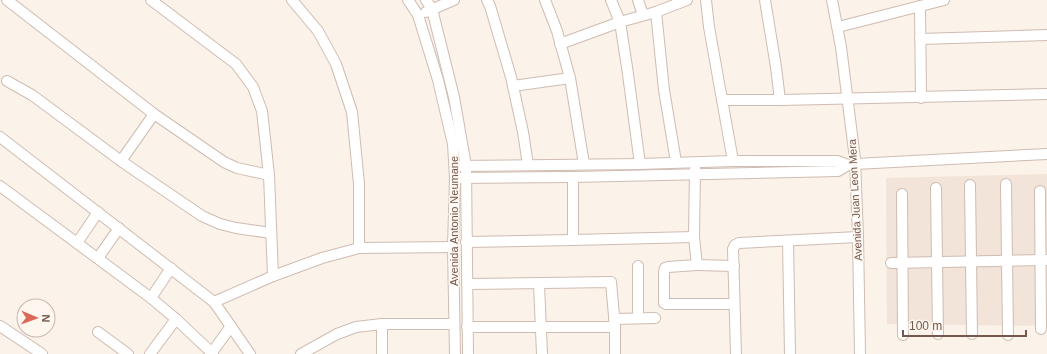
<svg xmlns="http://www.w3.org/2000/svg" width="1047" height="354" viewBox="0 0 1047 354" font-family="Helvetica,sans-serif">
<rect width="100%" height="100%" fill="#fbf2e9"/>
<!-- residential -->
<path fill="#f2e4d8" d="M 1047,174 L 1047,326 L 887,324 L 886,178 Z"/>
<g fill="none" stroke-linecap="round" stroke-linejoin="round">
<defs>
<g id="minor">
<path d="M 7,0 L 154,114 L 224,162 L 237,168 L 269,175"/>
<path d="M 151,0 L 236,64 L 253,87 L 262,111 L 269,175 L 273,276"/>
<path d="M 292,0 L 318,31 L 336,64 L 352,112 L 359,184 L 359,248"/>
<path d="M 408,0 L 418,15 L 438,80 L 453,144 L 455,178 L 453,247 L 455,354"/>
<path d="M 426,0 L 432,9 L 454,97 L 466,166 L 468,354"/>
<path d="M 487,0 L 490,6 L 511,77 L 523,132 L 528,165"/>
<path d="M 545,0 L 557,31 L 570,78 L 584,164"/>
<path d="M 611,0 L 620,22 L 627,67 L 640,164"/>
<path d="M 638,0 L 643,15"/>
<path d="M 706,0 L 709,27 L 733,161"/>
<path d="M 765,0 L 776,67 L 780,100"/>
<path d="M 832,0 L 841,47 L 855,159 L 858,237 L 860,354"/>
<path d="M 920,6 L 921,98"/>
<path d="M 426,12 L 454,0"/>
<path d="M 656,12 L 664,90 L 676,162"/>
<path d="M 838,27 L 944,0"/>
<path d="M 920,39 L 1047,35"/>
<path d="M 560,44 L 620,22 L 656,12 L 687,0"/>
<path d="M 7,81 L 32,95 L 121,161 L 202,216 L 220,224 L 236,228 L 271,233"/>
<path d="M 513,86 L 570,78"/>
<path d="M 722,100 L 780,100 L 1047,94"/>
<path d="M 0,137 L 214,302 L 250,354"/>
<path d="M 121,161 L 154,114"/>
<path d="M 455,166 L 640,164 L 733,161 L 837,161 L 848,165"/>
<path d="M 695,169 L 694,237 L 697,265 L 734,266"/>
<path d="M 573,177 L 573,240"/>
<path d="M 455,178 L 573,177 L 838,171 L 848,165 L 855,164 L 1047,154"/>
<path d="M 1006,184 L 1008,335"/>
<path d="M 970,185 L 972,334"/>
<path d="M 0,186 L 151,298 L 176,319 L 213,354"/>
<path d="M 936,188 L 938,334"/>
<path d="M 1040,191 L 1041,329"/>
<path d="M 902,194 L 903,335"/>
<path d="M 788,241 L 790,354"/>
<path d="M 466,242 L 573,240 L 694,237"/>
<path d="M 77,243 L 98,212"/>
<path d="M 98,258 L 119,228"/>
<path d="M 891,263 L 1047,260"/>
<path d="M 697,265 L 668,267 L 665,268 L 664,272 L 664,303 L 666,304 L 734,304"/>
<path d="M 467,284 L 611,282 L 615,327 L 615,354"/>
<path d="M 539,284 L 542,354"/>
<path d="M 151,298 L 171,268"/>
<path d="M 214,302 L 273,276 L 322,258 L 359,248 L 453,247"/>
<path d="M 638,318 L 638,266"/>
<path d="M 614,319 L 655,318"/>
<path d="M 0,326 L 42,354"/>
<path d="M 467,327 L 615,327"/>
<path d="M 98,332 L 128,354"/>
<path d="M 150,354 L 176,319"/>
<path d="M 211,354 L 231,326"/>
<path d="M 301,354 L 337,334 L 356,327 L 382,324 L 454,324"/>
<path d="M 382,354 L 382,324"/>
<path d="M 736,354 L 733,249 L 735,245 L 739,243 L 858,237"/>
</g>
</defs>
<!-- minor casing -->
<use href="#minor" stroke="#cfbcb2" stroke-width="12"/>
<!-- minor -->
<use href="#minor" stroke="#fff" stroke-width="10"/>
</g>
<g text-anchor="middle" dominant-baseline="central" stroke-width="3" stroke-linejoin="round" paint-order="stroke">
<!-- street labels -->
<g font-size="11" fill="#74584e" stroke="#fef7f0">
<text transform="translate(855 200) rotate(-93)">Avenida Juan Leon Mera</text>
<text transform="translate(454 221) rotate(-90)">Avenida Antonio Neumane</text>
</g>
</g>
<!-- north arrow -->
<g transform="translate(36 318) rotate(92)"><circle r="19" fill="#fef7f0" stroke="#c7b7af"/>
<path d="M0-3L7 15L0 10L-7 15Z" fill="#dc6857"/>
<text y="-6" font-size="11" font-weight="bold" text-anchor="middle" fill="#74584e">N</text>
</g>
<!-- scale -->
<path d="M903 330v6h123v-6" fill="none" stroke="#74584e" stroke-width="2"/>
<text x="909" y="330" font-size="12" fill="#74584e" stroke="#fef7f0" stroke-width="3" paint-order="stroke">100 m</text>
</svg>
